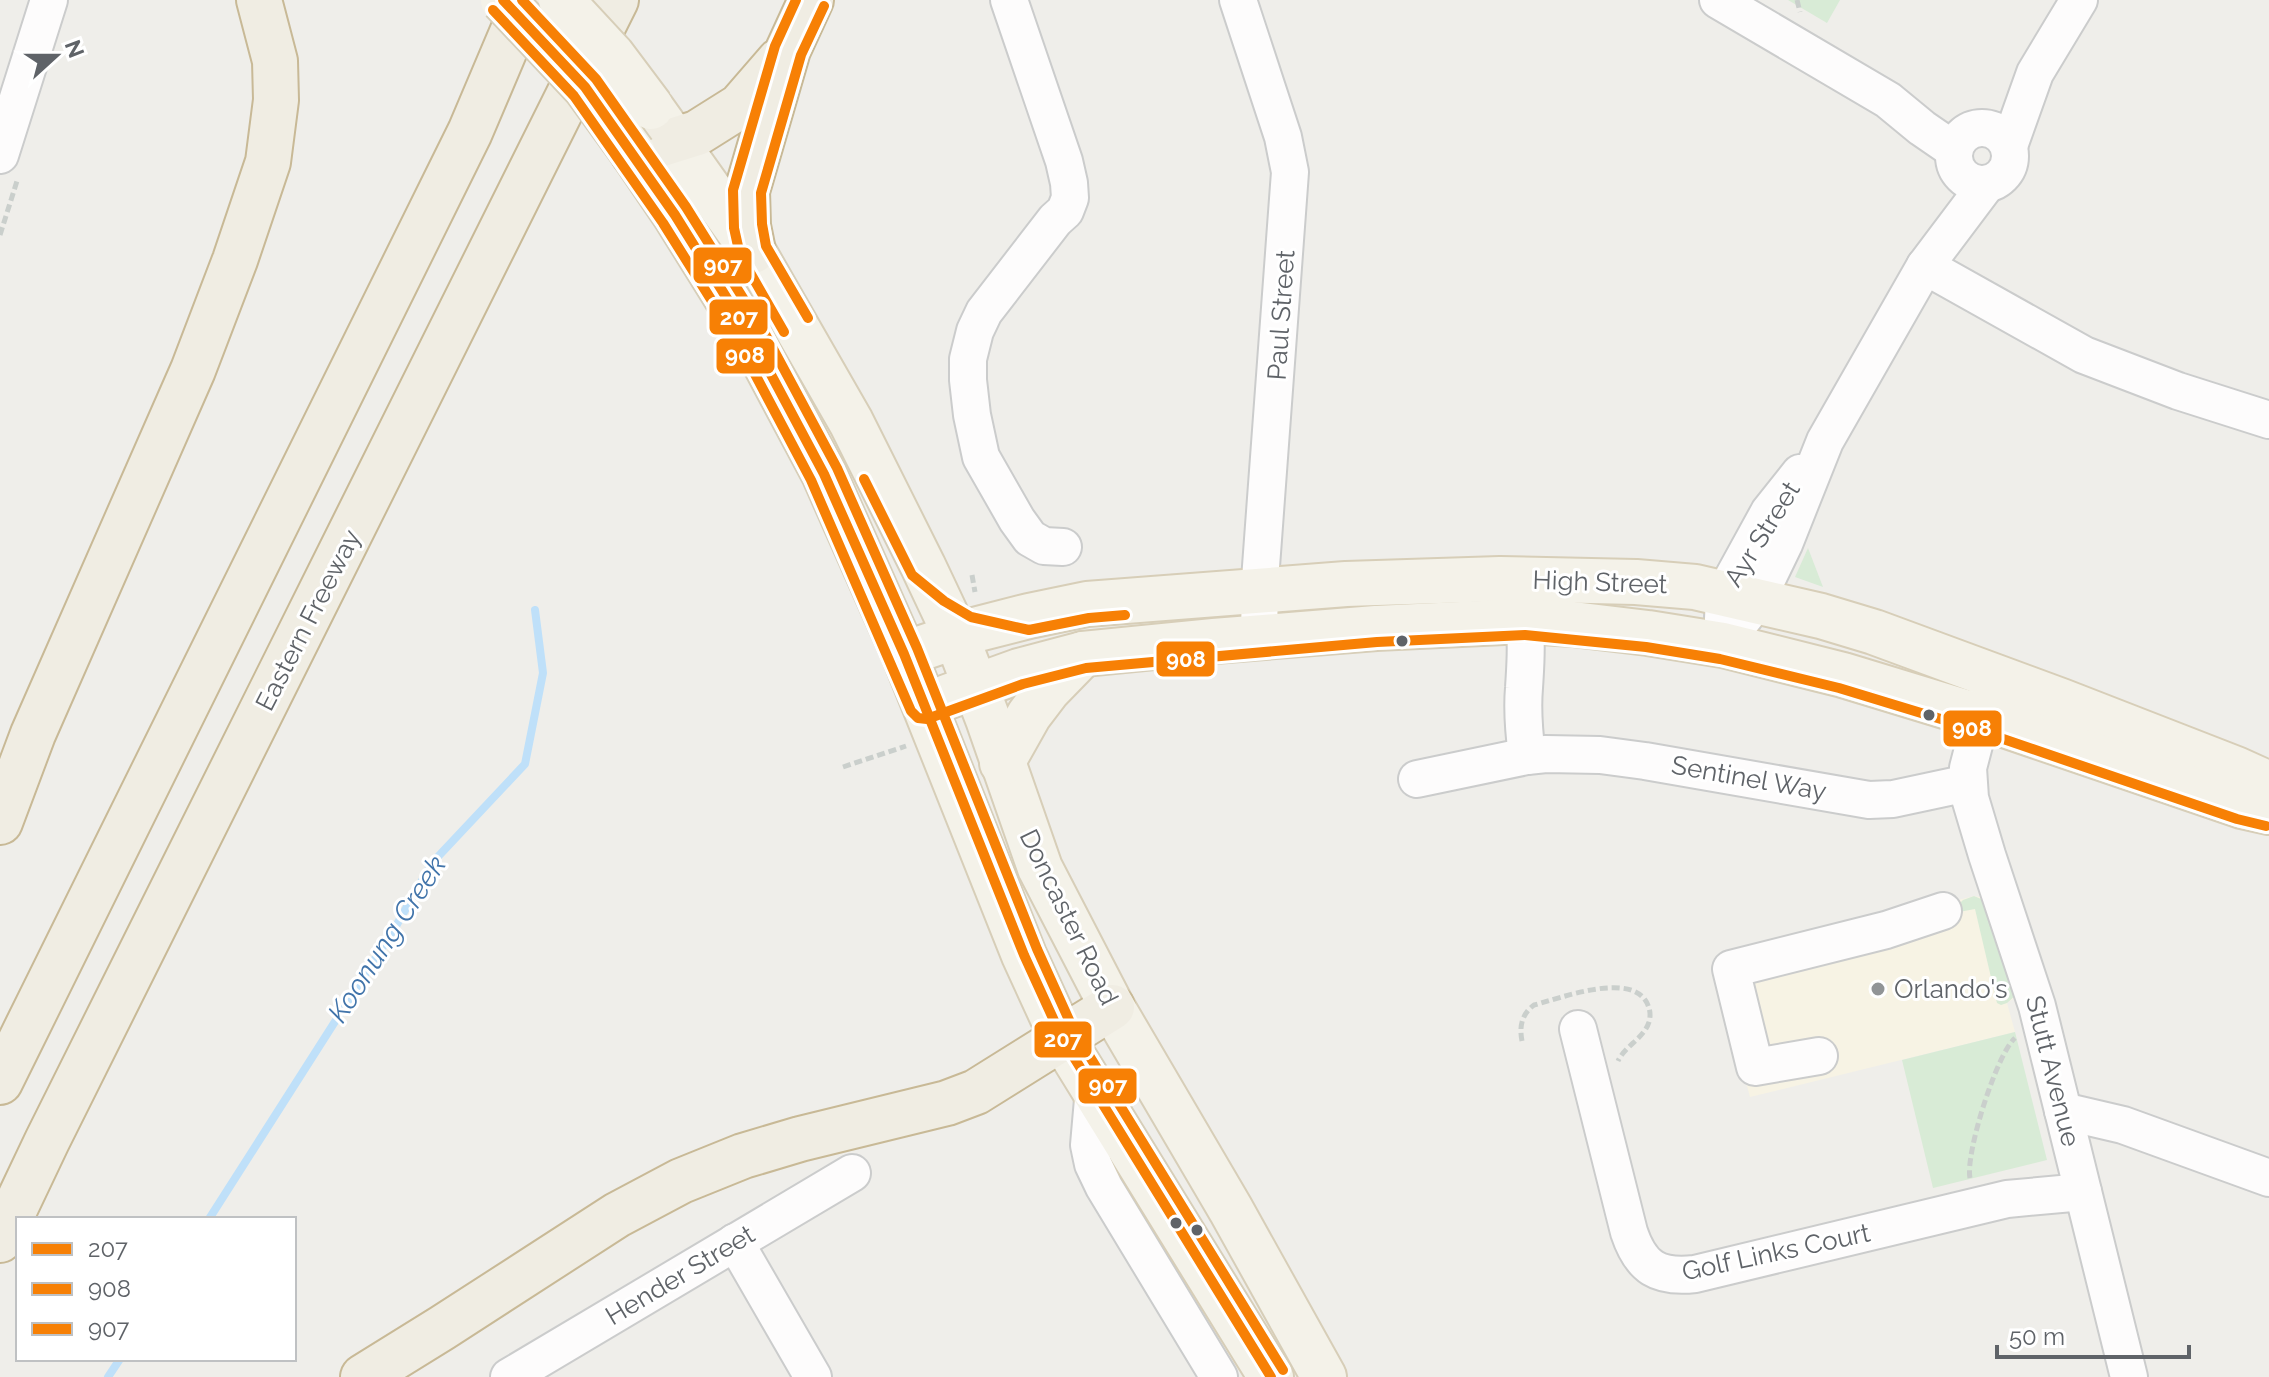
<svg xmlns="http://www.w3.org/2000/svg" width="2269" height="1377" viewBox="0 0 2269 1377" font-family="Raleway,sans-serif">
<rect width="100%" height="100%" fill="#efeeea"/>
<!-- commercial -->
<path fill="#f7f3e4" d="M 1974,896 L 1980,897 L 2013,999 L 2007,1003 L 2015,1032 L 1750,1097 L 1723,996 L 1716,961 Z"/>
<!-- green -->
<g fill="#d8ebd6">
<path d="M 1788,0 L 1840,0 L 1827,23 Z"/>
<path d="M 1808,548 L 1823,587 L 1795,577 Z"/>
<path d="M 1974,896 L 1986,901 L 2017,994 L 2007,1003 L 2001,1005 L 1997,1003 L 1975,909 L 1959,912 L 1958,905 L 1963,900 Z"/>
<path d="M 2015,1032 L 2047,1160 L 1933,1188 L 1902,1060 Z"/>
</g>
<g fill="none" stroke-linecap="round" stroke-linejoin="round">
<!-- stream -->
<g stroke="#bfe0f9" stroke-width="8">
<path d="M 209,1219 L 396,926 L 432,863 L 525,764 L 543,673 L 535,610"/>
<path d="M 108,1377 L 120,1359"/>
</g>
<defs>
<g id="minor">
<path d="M 1009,0 L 1064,161 L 1069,183 L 1070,198 L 1065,211 L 1055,220 L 984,312 L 975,331 L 968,359 L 968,380 L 972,415 L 981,457 L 1017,520 L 1030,538 L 1044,546 L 1063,547"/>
<path d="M 1238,0 L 1283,137 L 1290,172 L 1260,580 L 1259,638"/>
<path d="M 1718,0 L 1888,100 L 1922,128 L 1954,150"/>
<circle cx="1982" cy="156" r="28"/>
<path d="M 2009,146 L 2035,73 L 2079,0"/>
<path d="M 0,155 L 49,0"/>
<path d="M 1925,266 L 2084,355 L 2178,391 L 2269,420"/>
<path d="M 1516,596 C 1529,627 1526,655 1524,688 C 1522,711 1524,733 1527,756"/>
<path d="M 1723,619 L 1724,594 L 1769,512 L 1800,473"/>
<path d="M 1723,645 L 1756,602 L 1784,544 L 1825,441 L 1925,266 L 1986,185"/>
<path d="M 1988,691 L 1968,768 L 1970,798 L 1987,855 L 2037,1006 L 2129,1377"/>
<path d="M 1417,779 L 1527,756 L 1546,754 L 1600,755 L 1645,761 L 1869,800 L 1893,799 L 1968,783"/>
<path d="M 1578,1029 L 1629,1232 C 1641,1268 1658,1278 1695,1274 L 2007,1199 L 2083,1192"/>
<path d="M 1819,1056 L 1755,1067 L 1731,969 L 1886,930 L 1943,911"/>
<path d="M 1094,1088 L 1089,1145 L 1093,1164 L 1104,1187 L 1219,1377"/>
<path d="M 2063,1111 L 2123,1125 L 2269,1178"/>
<path d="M 735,1242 L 813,1377"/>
<path d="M 509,1377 L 852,1173"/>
</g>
<g id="major">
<path d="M 652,109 L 753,251 L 851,422 L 923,566 L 956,636 L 988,719 L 1040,868 L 1112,1007 L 1231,1210 L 1324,1377"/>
<path d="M 633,153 L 675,215 L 751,337 L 824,474 L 904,654 L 1024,955 L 1062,1038 L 1271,1377"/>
<path d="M 904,654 L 978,629 L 1029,616 L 1087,604 L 1346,584 L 1500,579 L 1636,582 L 1695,587 L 1821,616 L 1874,632 L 2061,701 L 2236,769 L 2269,784"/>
<path d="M 947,697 L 1019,671 L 1083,654 L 1214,641 L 1376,628 L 1525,621 L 1573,624 L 1648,633 L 1723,645 L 1843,675 L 1981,717 L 2242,806 L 2269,812"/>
<path d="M 1002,763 L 1029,715 L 1048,690 L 1083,654"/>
</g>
<g id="highway">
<path d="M 633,153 L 697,133 L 740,106 L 779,61"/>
<path d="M 753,251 L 748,226 L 747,191 L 788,50 L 811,0"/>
<path d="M 0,822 L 33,734 L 193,370 L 235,260 L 268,162 L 276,100 L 275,61 L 259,0"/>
<path d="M 0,1082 L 470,132 L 526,0"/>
<path d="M 0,1240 L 47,1141 L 616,0"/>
<path d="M 363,1377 L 442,1328 L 617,1215 L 681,1181 L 743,1156 L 800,1139 L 947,1103 L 976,1092 L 1112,1007"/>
</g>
</defs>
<!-- minor casing -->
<use href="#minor" stroke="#cbcccc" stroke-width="40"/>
<!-- major casing -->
<use href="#major" stroke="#d7ceb8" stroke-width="48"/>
<!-- highway casing -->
<use href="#highway" stroke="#c8b996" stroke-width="48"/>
<!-- path -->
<g stroke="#cacfcc" stroke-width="5" stroke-dasharray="8 4" stroke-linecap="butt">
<path d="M 1797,0 L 1800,12"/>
<path d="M 0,235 L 17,181"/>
<path d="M 972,575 L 975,592"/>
<path d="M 843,767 L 906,746"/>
<path d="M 1522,1041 C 1519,1026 1522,1014 1534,1005 C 1561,998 1631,971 1647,1003 C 1650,1009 1651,1015 1649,1022 C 1644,1038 1625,1046 1618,1061"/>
<path d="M 1970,1178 C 1965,1155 1996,1055 2015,1038"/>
</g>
<!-- minor -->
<use href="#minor" stroke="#fdfcfc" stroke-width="36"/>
<!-- major -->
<use href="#major" stroke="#f4f2e9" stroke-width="44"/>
<!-- highway -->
<use href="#highway" stroke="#f0ede3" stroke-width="44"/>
<defs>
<g id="major-bridge">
<path d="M 503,0 L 585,87 L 633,153"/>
<path d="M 561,0 L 612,55 L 651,107"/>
</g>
</defs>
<!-- major-bridge casing -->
<use href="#major-bridge" stroke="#d7ceb8" stroke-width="48" stroke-linecap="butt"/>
<!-- major-bridge -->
<use href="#major-bridge" stroke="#f4f2e9" stroke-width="44"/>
<defs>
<path id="bus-1" d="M 503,0 L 585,87 L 675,215 L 751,337 L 824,474 L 904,654 L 1024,955 L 1062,1038 L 1271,1377"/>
<g id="bus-2">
<path d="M 493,10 L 574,96 L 663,223 L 739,344 L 811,480 L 911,711 L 918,718 L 927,719 L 1023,684 L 1086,668 L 1377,642 L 1525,635 L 1646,647 L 1720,659 L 1839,688 L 1977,730 L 2237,819 L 2266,826"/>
<path d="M 808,318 L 766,246 L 762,224 L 761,193 L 801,55 L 824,6"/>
<path d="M 864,479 L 912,575 L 944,601 L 971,617 L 1029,630 L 1089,618 L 1125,615"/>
</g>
<g id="bus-3">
<path d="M 522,0 L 596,79 L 686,207 L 763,330 L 837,468 L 917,648 L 1037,949 L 1074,1031 L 1283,1370"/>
<path d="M 784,332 L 740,255 L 734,228 L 733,190 L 775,46 L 796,0"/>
</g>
</defs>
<!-- bus-1 casing -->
<use href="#bus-1" stroke="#fff" stroke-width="16"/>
<!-- bus-2 casing -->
<use href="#bus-2" stroke="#fff" stroke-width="16"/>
<!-- bus-3 casing -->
<use href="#bus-3" stroke="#fff" stroke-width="16"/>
<!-- bus-1 -->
<use href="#bus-1" stroke="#f78005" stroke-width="10"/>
<!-- bus-2 -->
<use href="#bus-2" stroke="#f78005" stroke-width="10"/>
<!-- bus-3 -->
<use href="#bus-3" stroke="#f78005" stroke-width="10"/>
</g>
<!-- markers -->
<g fill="#5f6368" stroke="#fff" stroke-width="3">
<circle cx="1402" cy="641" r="7"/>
<circle cx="1929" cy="715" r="7"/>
<circle cx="1176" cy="1223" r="7"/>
<circle cx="1197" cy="1230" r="7"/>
</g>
<circle fill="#919496" stroke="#fff" stroke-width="3" cx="1878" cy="989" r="8"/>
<g text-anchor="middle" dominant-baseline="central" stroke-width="6" stroke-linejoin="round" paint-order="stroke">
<!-- street labels -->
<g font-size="26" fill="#5f6368" stroke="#fff">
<text transform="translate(1281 315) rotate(-86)">Paul Street</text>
<text transform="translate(1762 534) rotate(-58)">Ayr Street</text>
<text transform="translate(1600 582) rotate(2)">High Street</text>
<text transform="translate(308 620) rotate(-63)">Eastern Freeway</text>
<text transform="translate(1749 778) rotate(10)">Sentinel Way</text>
<text transform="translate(1069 917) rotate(64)">Doncaster Road</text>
<text transform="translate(2053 1071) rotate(76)">Stutt Avenue</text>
<text transform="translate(1776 1252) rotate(-12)">Golf Links Court</text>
<text transform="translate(680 1275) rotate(-31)">Hender Street</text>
</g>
<!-- poi labels -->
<g font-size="26" fill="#5f6368" stroke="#fff" text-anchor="start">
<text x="1894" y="989">Orlando's</text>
</g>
<!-- water labels -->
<g font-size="28" font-style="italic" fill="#4174aa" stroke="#fff">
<text transform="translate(387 939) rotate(-57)">Koonung Creek</text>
</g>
</g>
<g stroke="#fff" stroke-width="3">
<rect x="692" y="246" width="61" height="39" rx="8" fill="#f78005"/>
<rect x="708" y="298" width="61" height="38" rx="8" fill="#f78005"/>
<rect x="715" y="337" width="61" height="38" rx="8" fill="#f78005"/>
<rect x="1155" y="640" width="61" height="38" rx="8" fill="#f78005"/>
<rect x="1942" y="709" width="61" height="39" rx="8" fill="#f78005"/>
<rect x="1033" y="1020" width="60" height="39" rx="8" fill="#f78005"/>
<rect x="1077" y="1067" width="61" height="38" rx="8" fill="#f78005"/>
</g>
<g font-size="22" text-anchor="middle" font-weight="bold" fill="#fff">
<text x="723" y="273">907</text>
<text x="739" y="325">207</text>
<text x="745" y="363">908</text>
<text x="1186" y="667">908</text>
<text x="1972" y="736">908</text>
<text x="1063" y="1047">207</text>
<text x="1108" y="1093">907</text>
</g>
<!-- legend -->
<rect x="16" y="1217" width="280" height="144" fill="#ffffff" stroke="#bfc1c3" stroke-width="2"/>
<rect x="32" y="1243" width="40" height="12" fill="#f78005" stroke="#bfc1c3" stroke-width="2"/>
<text x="88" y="1257" font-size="24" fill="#5f6368">207</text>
<rect x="32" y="1283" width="40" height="12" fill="#f78005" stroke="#bfc1c3" stroke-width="2"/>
<text x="88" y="1297" font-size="24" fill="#5f6368">908</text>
<rect x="32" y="1323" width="40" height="12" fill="#f78005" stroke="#bfc1c3" stroke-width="2"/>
<text x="88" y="1337" font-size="24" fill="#5f6368">907</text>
<!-- north arrow -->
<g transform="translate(56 56) rotate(69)" stroke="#ffffff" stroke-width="6" paint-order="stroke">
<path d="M0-6L14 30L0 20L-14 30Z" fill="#5f6368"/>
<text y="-12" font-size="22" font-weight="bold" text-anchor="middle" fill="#5f6368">N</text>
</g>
<!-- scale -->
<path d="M1997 1345v12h192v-12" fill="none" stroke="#5f6368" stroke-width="4"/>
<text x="2009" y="1345" font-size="24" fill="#5f6368" stroke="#ffffff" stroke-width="6" paint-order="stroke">50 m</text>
</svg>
